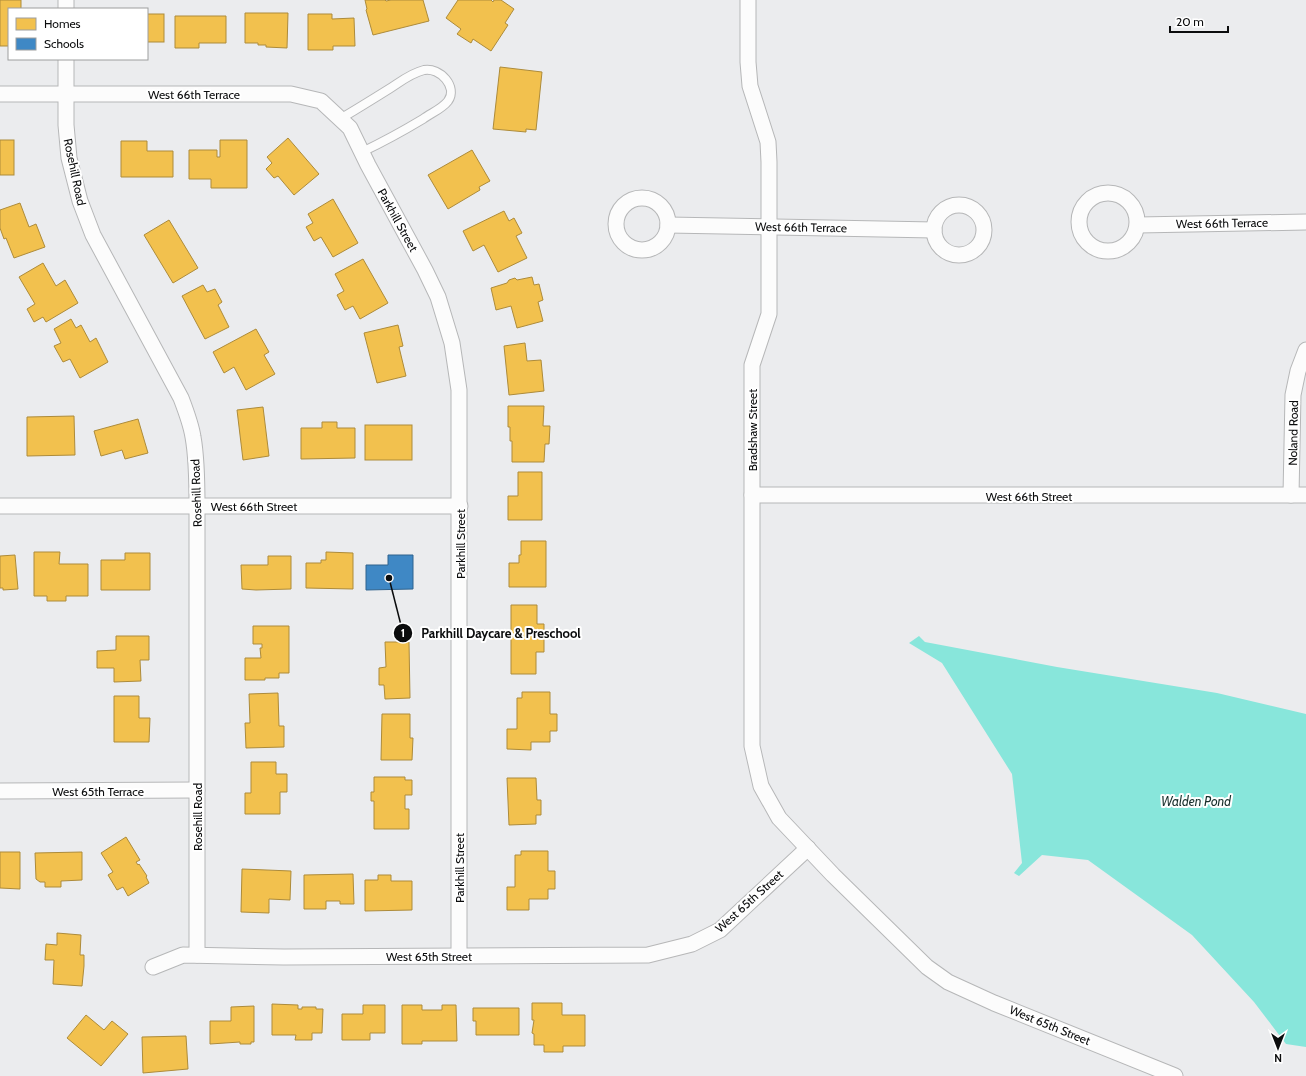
<svg xmlns="http://www.w3.org/2000/svg" width="1306" height="1076" viewBox="0 0 1306 1076" font-family="Cabin,sans-serif">
<rect width="100%" height="100%" fill="#ebecee"/>
<!-- water -->
<path fill="#88e6db" d="M 919,636 L 925,642 L 1057,667 L 1217,693 L 1306,714 L 1306,1047 L 1286,1044 L 1254,1002 L 1192,935 L 1088,860 L 1042,855 L 1019,876 L 1014,873 L 1022,863 L 1012,774 L 942,663 L 909,643 Z"/>
<!-- homes -->
<g fill="#f2c14e" stroke="#ad8b3a">
<path d="M 0,0 L 21,0 L 21,9 L 9,9 L 9,46 L 0,46 Z"/>
<path d="M 365,0 L 385,0 L 386,1 L 391,0 L 423,0 L 429,21 L 373,35 L 366,10 L 367,9 Z"/>
<path d="M 458,0 L 491,0 L 493,2 L 494,0 L 501,0 L 514,9 L 505,23 L 508,25 L 491,51 L 473,39 L 471,43 L 457,34 L 461,29 L 446,18 Z"/>
<path d="M 245,13 L 288,13 L 287,48 L 266,47 L 266,45 L 258,45 L 258,43 L 245,43 Z"/>
<rect x="147" y="14" width="17" height="28"/>
<path d="M 308,14 L 332,14 L 332,19 L 354,18 L 355,46 L 333,46 L 333,50 L 308,50 Z"/>
<path d="M 175,16 L 226,16 L 226,43 L 199,43 L 199,48 L 175,48 Z"/>
<path d="M 500,67 L 542,72 L 536,130 L 526,129 L 526,132 L 493,129 Z"/>
<path d="M 288,138 L 319,174 L 294,195 L 278,176 L 274,178 L 266,169 L 272,163 L 267,157 Z"/>
<rect x="0" y="140" width="14" height="35"/>
<path d="M 220,140 L 247,140 L 247,188 L 211,188 L 211,179 L 189,179 L 189,150 L 217,150 L 217,157 L 220,157 Z"/>
<path d="M 121,141 L 147,141 L 147,151 L 173,151 L 173,177 L 121,177 Z"/>
<path d="M 472,150 L 490,181 L 479,187 L 480,190 L 448,209 L 428,175 Z"/>
<path d="M 333,199 L 358,243 L 333,257 L 321,237 L 314,241 L 306,227 L 313,223 L 308,214 Z"/>
<path d="M 20,203 L 29,227 L 36,224 L 45,247 L 14,258 L 6,238 L 4,239 L 0,228 L 0,210 Z"/>
<path d="M 504,211 L 509,221 L 514,218 L 522,233 L 516,236 L 527,258 L 498,272 L 484,245 L 473,251 L 463,231 Z"/>
<path d="M 169,220 L 198,268 L 173,283 L 144,235 Z"/>
<path d="M 363,259 L 388,303 L 360,319 L 353,306 L 345,310 L 337,295 L 344,291 L 335,274 Z"/>
<path d="M 43,263 L 56,286 L 65,280 L 78,303 L 46,322 L 43,317 L 34,322 L 27,309 L 35,304 L 19,277 Z"/>
<path d="M 532,277 L 534,285 L 539,284 L 543,300 L 538,302 L 543,321 L 517,328 L 511,306 L 496,310 L 491,288 L 507,283 L 509,280 L 515,278 L 517,280 Z"/>
<path d="M 203,285 L 207,292 L 215,289 L 222,302 L 218,305 L 229,327 L 205,339 L 182,296 Z"/>
<path d="M 71,319 L 76,328 L 81,325 L 90,342 L 96,338 L 108,362 L 80,378 L 70,359 L 63,362 L 54,346 L 61,343 L 54,329 Z"/>
<path d="M 398,325 L 403,346 L 399,347 L 406,376 L 377,383 L 364,333 Z"/>
<path d="M 256,329 L 269,352 L 264,355 L 275,374 L 246,390 L 234,367 L 224,373 L 213,352 Z"/>
<path d="M 525,343 L 527,361 L 541,360 L 544,391 L 509,395 L 504,346 Z"/>
<path d="M 508,406 L 544,406 L 543,426 L 550,426 L 549,444 L 545,444 L 544,462 L 512,462 L 512,441 L 510,441 L 510,427 L 508,427 Z"/>
<path d="M 263,407 L 269,456 L 243,460 L 237,410 Z"/>
<path d="M 74,416 L 75,455 L 27,456 L 27,417 Z"/>
<path d="M 138,419 L 148,453 L 125,459 L 122,450 L 101,456 L 94,431 Z"/>
<path d="M 322,422 L 337,422 L 337,428 L 355,428 L 355,458 L 301,459 L 301,428 L 322,428 Z"/>
<rect x="365" y="425" width="47" height="35"/>
<path d="M 518,472 L 542,472 L 542,520 L 508,520 L 508,496 L 518,496 Z"/>
<path d="M 521,541 L 546,541 L 546,587 L 509,587 L 509,563 L 519,563 L 519,555 L 521,555 Z"/>
<path d="M 34,552 L 60,552 L 59,564 L 88,564 L 88,596 L 66,596 L 66,601 L 47,601 L 47,596 L 34,596 Z"/>
<path d="M 326,552 L 353,553 L 353,589 L 306,588 L 306,563 L 321,563 L 321,560 L 326,560 Z"/>
<path d="M 125,553 L 150,553 L 150,590 L 101,590 L 101,560 L 125,560 Z"/>
<path d="M 15,555 L 18,589 L 3,590 L 3,588 L 0,588 L 0,556 Z"/>
<path d="M 268,556 L 291,556 L 291,589 L 256,590 L 242,589 L 241,565 L 268,565 Z"/>
<path d="M 511,605 L 537,605 L 537,624 L 544,624 L 544,652 L 536,652 L 536,674 L 511,674 Z"/>
<path d="M 253,626 L 289,626 L 289,673 L 279,673 L 279,678 L 265,678 L 265,680 L 245,680 L 245,658 L 261,658 L 260,648 L 262,648 L 262,644 L 253,644 Z"/>
<path d="M 116,636 L 149,636 L 149,660 L 140,660 L 141,681 L 114,682 L 114,668 L 97,668 L 97,651 L 116,650 Z"/>
<path d="M 385,642 L 409,642 L 410,698 L 385,699 L 384,685 L 379,685 L 379,668 L 386,667 Z"/>
<path d="M 522,692 L 550,692 L 550,714 L 557,714 L 557,731 L 550,731 L 550,742 L 531,742 L 531,750 L 507,749 L 507,729 L 517,729 L 517,698 L 522,698 Z"/>
<path d="M 278,693 L 279,726 L 284,726 L 284,747 L 246,748 L 245,723 L 250,723 L 249,694 Z"/>
<path d="M 114,696 L 139,696 L 139,718 L 150,718 L 149,742 L 114,742 Z"/>
<path d="M 382,714 L 410,714 L 410,738 L 413,738 L 412,760 L 381,760 Z"/>
<path d="M 251,762 L 276,762 L 276,774 L 287,774 L 287,792 L 280,792 L 280,814 L 245,814 L 245,793 L 251,793 Z"/>
<path d="M 374,777 L 405,777 L 405,780 L 412,780 L 412,795 L 405,795 L 405,809 L 409,809 L 409,829 L 374,829 L 374,801 L 371,801 L 371,792 L 374,792 Z"/>
<path d="M 507,778 L 536,778 L 537,800 L 541,800 L 541,815 L 536,815 L 536,824 L 509,825 Z"/>
<path d="M 126,837 L 140,860 L 136,862 L 138,865 L 139,864 L 147,876 L 146,877 L 149,883 L 128,896 L 123,887 L 117,890 L 108,875 L 113,872 L 101,853 Z"/>
<path d="M 521,851 L 548,851 L 548,871 L 555,871 L 555,889 L 548,889 L 548,899 L 529,899 L 529,910 L 507,910 L 507,887 L 515,887 L 515,855 L 521,855 Z"/>
<path d="M 0,852 L 20,852 L 20,889 L 0,888 Z"/>
<path d="M 82,852 L 82,880 L 61,881 L 61,887 L 45,887 L 45,882 L 40,882 L 36,879 L 35,853 Z"/>
<path d="M 242,869 L 291,871 L 290,900 L 269,899 L 269,913 L 241,912 Z"/>
<path d="M 353,874 L 354,904 L 340,904 L 340,901 L 326,901 L 326,909 L 304,909 L 304,875 Z"/>
<path d="M 378,875 L 391,875 L 391,881 L 412,881 L 412,910 L 365,911 L 365,880 L 378,880 Z"/>
<path d="M 57,933 L 81,935 L 80,955 L 84,955 L 84,966 L 82,986 L 53,984 L 54,960 L 45,960 L 46,944 L 57,945 Z"/>
<path d="M 532,1003 L 562,1003 L 562,1015 L 585,1015 L 585,1046 L 563,1046 L 563,1052 L 544,1052 L 544,1045 L 534,1045 L 534,1034 L 532,1033 L 534,1020 L 532,1020 Z"/>
<path d="M 272,1004 L 298,1005 L 298,1009 L 302,1009 L 302,1007 L 316,1007 L 316,1009 L 323,1009 L 322,1033 L 312,1033 L 312,1040 L 295,1040 L 296,1035 L 272,1035 Z"/>
<path d="M 363,1005 L 385,1005 L 385,1033 L 370,1033 L 370,1040 L 342,1040 L 342,1014 L 363,1014 Z"/>
<path d="M 402,1005 L 422,1005 L 422,1010 L 442,1010 L 442,1005 L 456,1005 L 457,1041 L 422,1041 L 422,1044 L 402,1044 Z"/>
<path d="M 254,1006 L 254,1042 L 251,1042 L 251,1044 L 240,1044 L 240,1042 L 210,1044 L 210,1021 L 231,1021 L 231,1007 Z"/>
<path d="M 473,1008 L 519,1008 L 519,1035 L 476,1035 L 476,1021 L 473,1021 Z"/>
<path d="M 86,1015 L 104,1030 L 112,1021 L 128,1034 L 101,1066 L 67,1038 Z"/>
<path d="M 186,1036 L 188,1069 L 143,1073 L 142,1037 Z"/>
</g>
<!-- schools -->
<path fill="#3f88c5" stroke="#2f638e" d="M 388,555 L 413,555 L 413,589 L 366,590 L 366,565 L 388,565 Z"/>
<g fill="none" stroke-linecap="round" stroke-linejoin="round">
<defs>
<path id="lane" d="M 340,119 C 357,109 373,99 389,89 C 400,82 411,73 424,70 C 440,67 458,87 448,101 C 442,109 431,113 423,119 C 403,131 383,142 362,152"/>
<g id="street">
<path d="M 66,0 L 66,9"/>
<path d="M 748,0 L 748,62 L 750,86 L 768,142 L 769,162 L 769,314 L 752,365 L 752,746 L 761,786 L 779,818 L 833,875 L 927,967 L 948,982 L 994,1003 L 1175,1076"/>
<path d="M 66,59 L 66,125 L 69,158 L 80,201 L 93,235 L 181,398 C 186,411 191,424 193,437 C 197,459 197,483 197,506 L 197,955"/>
<path d="M 0,94 L 291,94 L 321,101 L 350,128 L 368,165 L 425,270 L 438,297 L 452,343 L 459,390 L 459,956"/>
<circle cx="1108" cy="222" r="29"/>
<circle cx="642" cy="224" r="26"/>
<circle cx="959" cy="230" r="25"/>
<path d="M 668,225 L 934,230"/>
<path d="M 1138,225 L 1306,222"/>
<path d="M 752,495 L 1306,495"/>
<path d="M 1291,495 L 1293,395 L 1298,371 L 1306,350"/>
<path d="M 0,506 L 460,506"/>
<path d="M 0,791 L 197,790"/>
<path d="M 153,967 L 183,955 L 284,957 L 648,955 L 692,944 L 720,930 L 808,848"/>
</g>
</defs>
<!-- lane casing -->
<use href="#lane" stroke="#b6b7b8" stroke-width="10"/>
<!-- street casing -->
<use href="#street" stroke="#b6b7b8" stroke-width="17"/>
<!-- lane -->
<use href="#lane" stroke="#fcfcfc" stroke-width="8"/>
<!-- street -->
<use href="#street" stroke="#fcfcfc" stroke-width="15"/>
</g>
<g text-anchor="middle" dominant-baseline="central" stroke-width="4" stroke-linejoin="round" paint-order="stroke">
<!-- street labels -->
<g font-size="12" fill="#0b0c0d" stroke="#fff">
<text x="194" y="94">West 66th Terrace</text>
<text transform="translate(75 172) rotate(78)">Rosehill Road</text>
<text transform="translate(398 220) rotate(61)">Parkhill Street</text>
<text transform="translate(1222 223) rotate(-1)">West 66th Terrace</text>
<text transform="translate(801 227) rotate(1)">West 66th Terrace</text>
<text transform="translate(752 430) rotate(-90)">Bradshaw Street</text>
<text transform="translate(1293 433) rotate(-89)">Noland Road</text>
<text transform="translate(196 493) rotate(-92)">Rosehill Road</text>
<text x="1029" y="496">West 66th Street</text>
<text x="254" y="506">West 66th Street</text>
<text transform="translate(460 544) rotate(-90)">Parkhill Street</text>
<text x="98" y="791">West 65th Terrace</text>
<text transform="translate(197 817) rotate(-90)">Rosehill Road</text>
<text transform="translate(459 868) rotate(-90)">Parkhill Street</text>
<text transform="translate(749 901) rotate(-42)">West 65th Street</text>
<text x="429" y="956">West 65th Street</text>
<text transform="translate(1050 1025) rotate(22)">West 65th Street</text>
</g>
<!-- water labels -->
<g font-size="13" font-style="italic" fill="#172e2b" stroke="#fff">
<text x="1196" y="801">Walden Pond</text>
</g>
</g>
<!-- callouts -->
<path fill="none" stroke="#0b0c0d" stroke-width="1.5" d="M389 578L403 633"/>
<g fill="#0b0c0d" stroke="#fff" stroke-width="1.5">
<circle cx="389" cy="578" r="4"/>
<circle cx="403" cy="633" r="10"/>
</g>
<g font-size="12" text-anchor="middle" font-weight="bold" fill="#fff">
<text x="403" y="637">1</text>
</g>
<g font-size="13" text-anchor="middle" font-weight="bold" fill="#0b0c0d" stroke="#fff" stroke-width="4" stroke-linejoin="round" paint-order="stroke">
<text x="501" y="638">Parkhill Daycare &amp; Preschool</text>
</g>
<!-- legend -->
<rect x="8" y="8" width="140" height="52" fill="#ffffff" stroke="#9d9e9e"/>
<rect x="16" y="18" width="20" height="12" fill="#f2c14e" stroke="#9d9e9e"/>
<text x="44" y="28" font-size="12" fill="#0b0c0d">Homes</text>
<rect x="16" y="38" width="20" height="12" fill="#3f88c5" stroke="#9d9e9e"/>
<text x="44" y="48" font-size="12" fill="#0b0c0d">Schools</text>
<!-- north arrow -->
<g transform="translate(1278 1048) rotate(180)" stroke="#ffffff" stroke-width="3" paint-order="stroke">
<path d="M0-3L7 15L0 10L-7 15Z" fill="#0b0c0d"/>
<text y="-6" font-size="11" font-weight="bold" text-anchor="middle" fill="#0b0c0d">N</text>
</g>
<!-- scale -->
<path d="M1170 26v6h58v-6" fill="none" stroke="#0b0c0d" stroke-width="2"/>
<text x="1176" y="26" font-size="12" fill="#0b0c0d" stroke="#ffffff" stroke-width="3" paint-order="stroke">20 m</text>
</svg>
